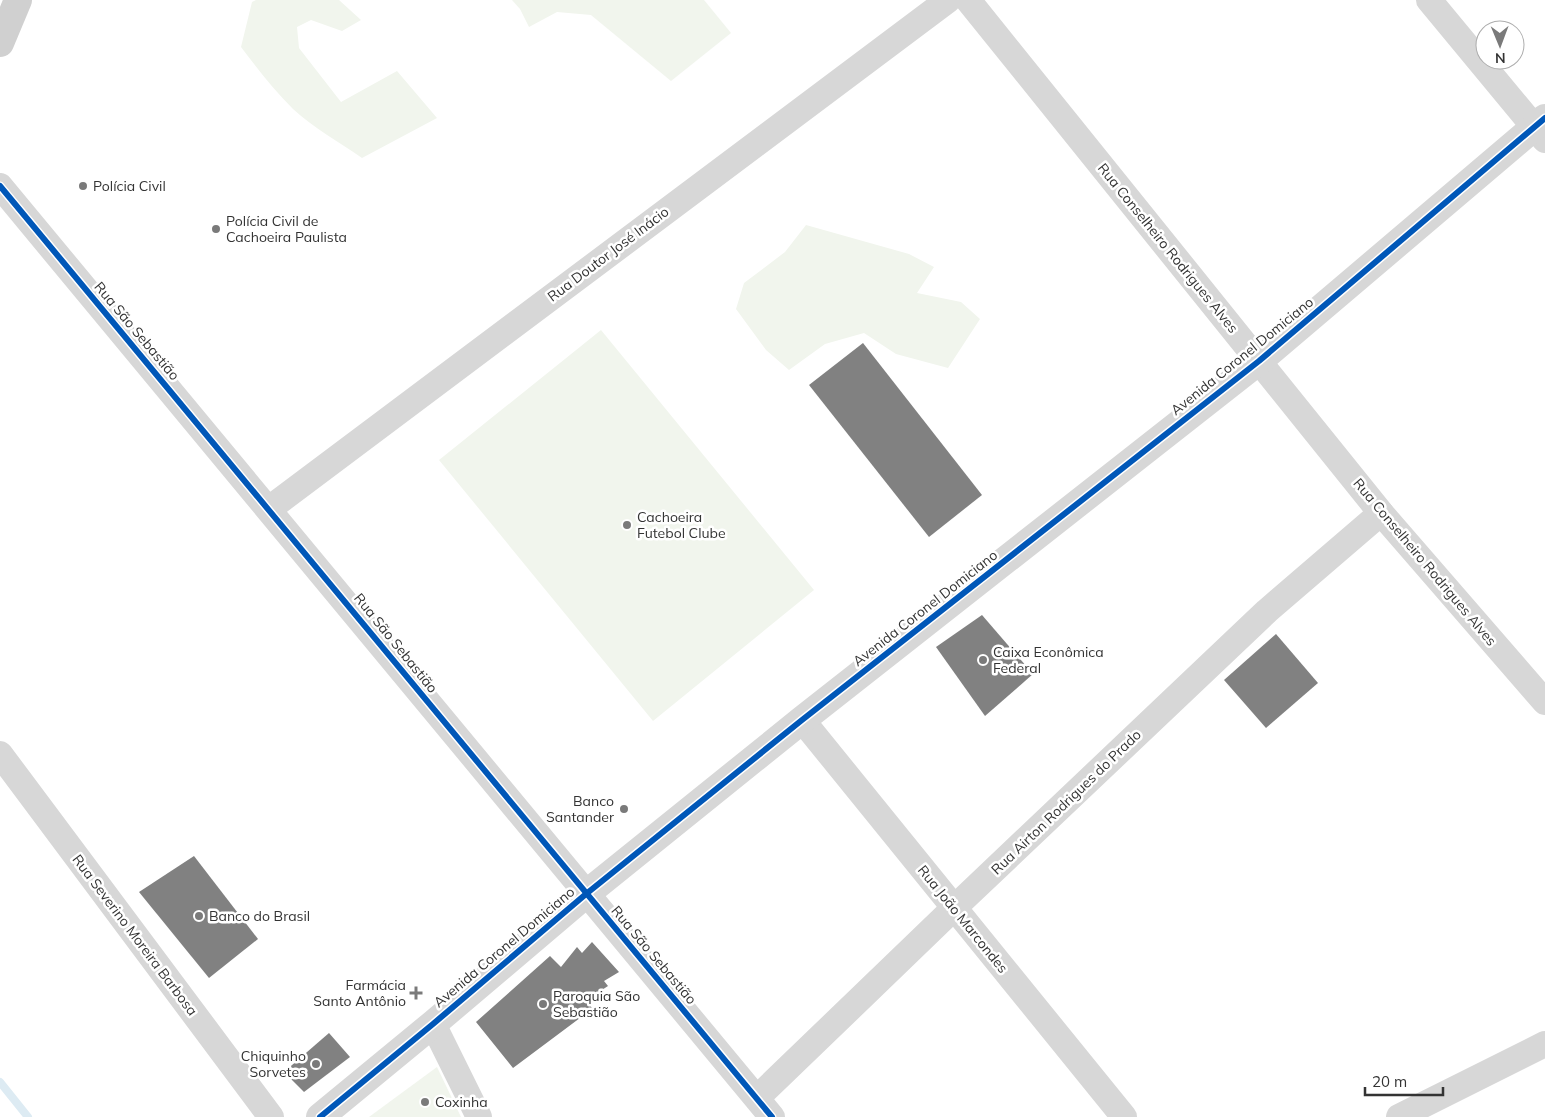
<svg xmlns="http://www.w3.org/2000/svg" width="1545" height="1117" viewBox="0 0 1545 1117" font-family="Mulish,sans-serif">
<rect width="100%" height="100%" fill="#fff"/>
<!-- green -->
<g fill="#f1f5ed">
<path d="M 256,0 L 339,0 L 361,20 L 342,31 L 311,20 L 297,27 L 299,48 L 341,102 L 397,71 L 437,118 L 362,158 C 339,142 314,128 293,109 C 274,90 257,68 241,47 L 252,2 Z"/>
<path d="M 512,0 L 704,0 L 731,33 L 671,81 L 591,15 L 557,12 L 529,27 L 520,9 Z"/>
<path d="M 806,225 L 909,254 L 934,267 L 917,293 L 961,302 L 980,319 L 948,368 L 896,354 L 864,333 L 825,344 L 789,370 L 766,350 L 736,309 L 744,283 L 785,252 Z"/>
<path d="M 601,330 L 814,590 L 653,721 L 439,460 Z"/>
<path d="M 437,1067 L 461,1117 L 369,1117 Z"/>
</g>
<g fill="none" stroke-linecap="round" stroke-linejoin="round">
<!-- stream -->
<path stroke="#ddebf3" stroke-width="8" d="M 0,1082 L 28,1117"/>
</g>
<!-- building -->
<g fill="#818181">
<path d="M 863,343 L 982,495 L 929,537 L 809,385 Z"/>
<path d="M 982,615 L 1033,674 L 985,716 L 936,647 Z"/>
<path d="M 1276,634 L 1318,683 L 1266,728 L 1224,680 Z"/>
<path d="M 194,856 L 258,939 L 209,978 L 139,892 Z"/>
<path d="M 592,942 L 619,972 L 604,981 L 608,986 L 588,999 L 592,1009 L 513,1068 L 476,1022 L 550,956 L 561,967 L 577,947 L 582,953 Z"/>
<path d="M 329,1033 L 350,1057 L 304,1092 L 284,1072 Z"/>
</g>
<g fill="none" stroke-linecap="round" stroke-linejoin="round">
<!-- minor -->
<g stroke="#d7d7d7" stroke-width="26">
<path d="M 968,0 L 1381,513 L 1545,702"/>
<path d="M 1429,0 L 1545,140"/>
<path d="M 0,186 L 772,1117"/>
<path d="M 269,509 L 948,0"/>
<path d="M 802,720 L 1124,1117"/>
<path d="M 0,754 L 271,1117"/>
<path d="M 433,1024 L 479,1117"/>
<path d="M 757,1098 L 954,908 L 1267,611 L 1381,513"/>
<path d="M 1399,1117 L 1545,1044"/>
</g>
<!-- tertiary -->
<path stroke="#d7d7d7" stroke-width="28" d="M 320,1117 L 433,1024 L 586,894 L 802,720 L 1259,361 L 1545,118"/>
<!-- secondary -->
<path stroke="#d0d0d0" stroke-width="28" d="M 0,43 L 18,0"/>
<defs>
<g id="cycleway">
<path d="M 0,186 L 772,1117"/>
<path d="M 320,1117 L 433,1024 L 586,894 L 802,720 L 1259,361 L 1545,118"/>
</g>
</defs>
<!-- cycleway casing -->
<use href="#cycleway" stroke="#fff" stroke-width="9"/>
<!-- cycleway -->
<use href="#cycleway" stroke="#0057b8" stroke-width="6"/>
</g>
<!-- markers -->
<g fill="#7a7a7a" stroke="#fff" stroke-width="2">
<circle cx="83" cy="186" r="5"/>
<circle cx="216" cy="229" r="5"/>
<circle cx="627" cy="525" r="5"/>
<circle cx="983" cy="660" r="5"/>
<circle cx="624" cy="809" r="5"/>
<circle cx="199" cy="916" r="5"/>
<path d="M413.5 985.5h5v5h5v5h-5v5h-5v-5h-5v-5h5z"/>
<circle cx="543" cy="1004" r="5"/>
<circle cx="316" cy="1064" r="5"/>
<circle cx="425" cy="1102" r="5"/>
</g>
<g text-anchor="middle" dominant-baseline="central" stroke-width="5" stroke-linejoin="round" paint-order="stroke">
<!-- poi labels -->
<g font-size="14" fill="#333" stroke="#fff" text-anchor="start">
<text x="93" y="186">Polícia Civil</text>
<text x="226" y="221">Polícia Civil de<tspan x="226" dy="16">Cachoeira Paulista</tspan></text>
<text x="637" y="517">Cachoeira<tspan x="637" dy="16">Futebol Clube</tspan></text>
<text x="993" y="652">Caixa Econômica<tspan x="993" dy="16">Federal</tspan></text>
<text x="614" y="801" text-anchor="end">Banco<tspan x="614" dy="16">Santander</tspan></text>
<text x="209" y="916">Banco do Brasil</text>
<text x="406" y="985" text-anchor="end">Farmácia<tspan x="406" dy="16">Santo Antônio</tspan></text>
<text x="553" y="996">Paroquia São<tspan x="553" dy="16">Sebastião</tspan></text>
<text x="306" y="1056" text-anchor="end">Chiquinho<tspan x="306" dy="16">Sorvetes</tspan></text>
<text x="435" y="1102">Coxinha</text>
</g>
<!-- street labels -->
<g font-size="14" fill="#333" stroke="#fff">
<text transform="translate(1168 248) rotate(51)">Rua Conselheiro Rodrigues Alves</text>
<text transform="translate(608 254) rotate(-37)">Rua Doutor José Inácio</text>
<text transform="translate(137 331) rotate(50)">Rua São Sebastião</text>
<text transform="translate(1242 356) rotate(-39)">Avenida Coronel Domiciano</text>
<text transform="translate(1425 562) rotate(50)">Rua Conselheiro Rodrigues Alves</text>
<text transform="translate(925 608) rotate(-38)">Avenida Coronel Domiciano</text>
<text transform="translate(396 643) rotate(51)">Rua São Sebastião</text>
<text transform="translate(1066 802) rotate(-44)">Rua Airton Rodrigues do Prado</text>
<text transform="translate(963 919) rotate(51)">Rua João Marcondes</text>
<text transform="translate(135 935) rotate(53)">Rua Severino Moreira Barbosa</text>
<text transform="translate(504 947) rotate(-40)">Avenida Coronel Domiciano</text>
<text transform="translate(654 955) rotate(50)">Rua São Sebastião</text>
</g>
</g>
<!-- north arrow -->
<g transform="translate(1500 45) rotate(179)"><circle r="24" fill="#ffffff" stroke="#adadad"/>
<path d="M0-4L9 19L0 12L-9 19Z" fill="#7a7a7a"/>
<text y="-8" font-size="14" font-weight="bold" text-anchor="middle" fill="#333333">N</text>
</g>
<!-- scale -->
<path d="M1365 1087v8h78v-8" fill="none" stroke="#333333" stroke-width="2.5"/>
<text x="1372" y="1087" font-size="15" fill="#333333" stroke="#ffffff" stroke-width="4" paint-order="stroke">20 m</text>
</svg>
